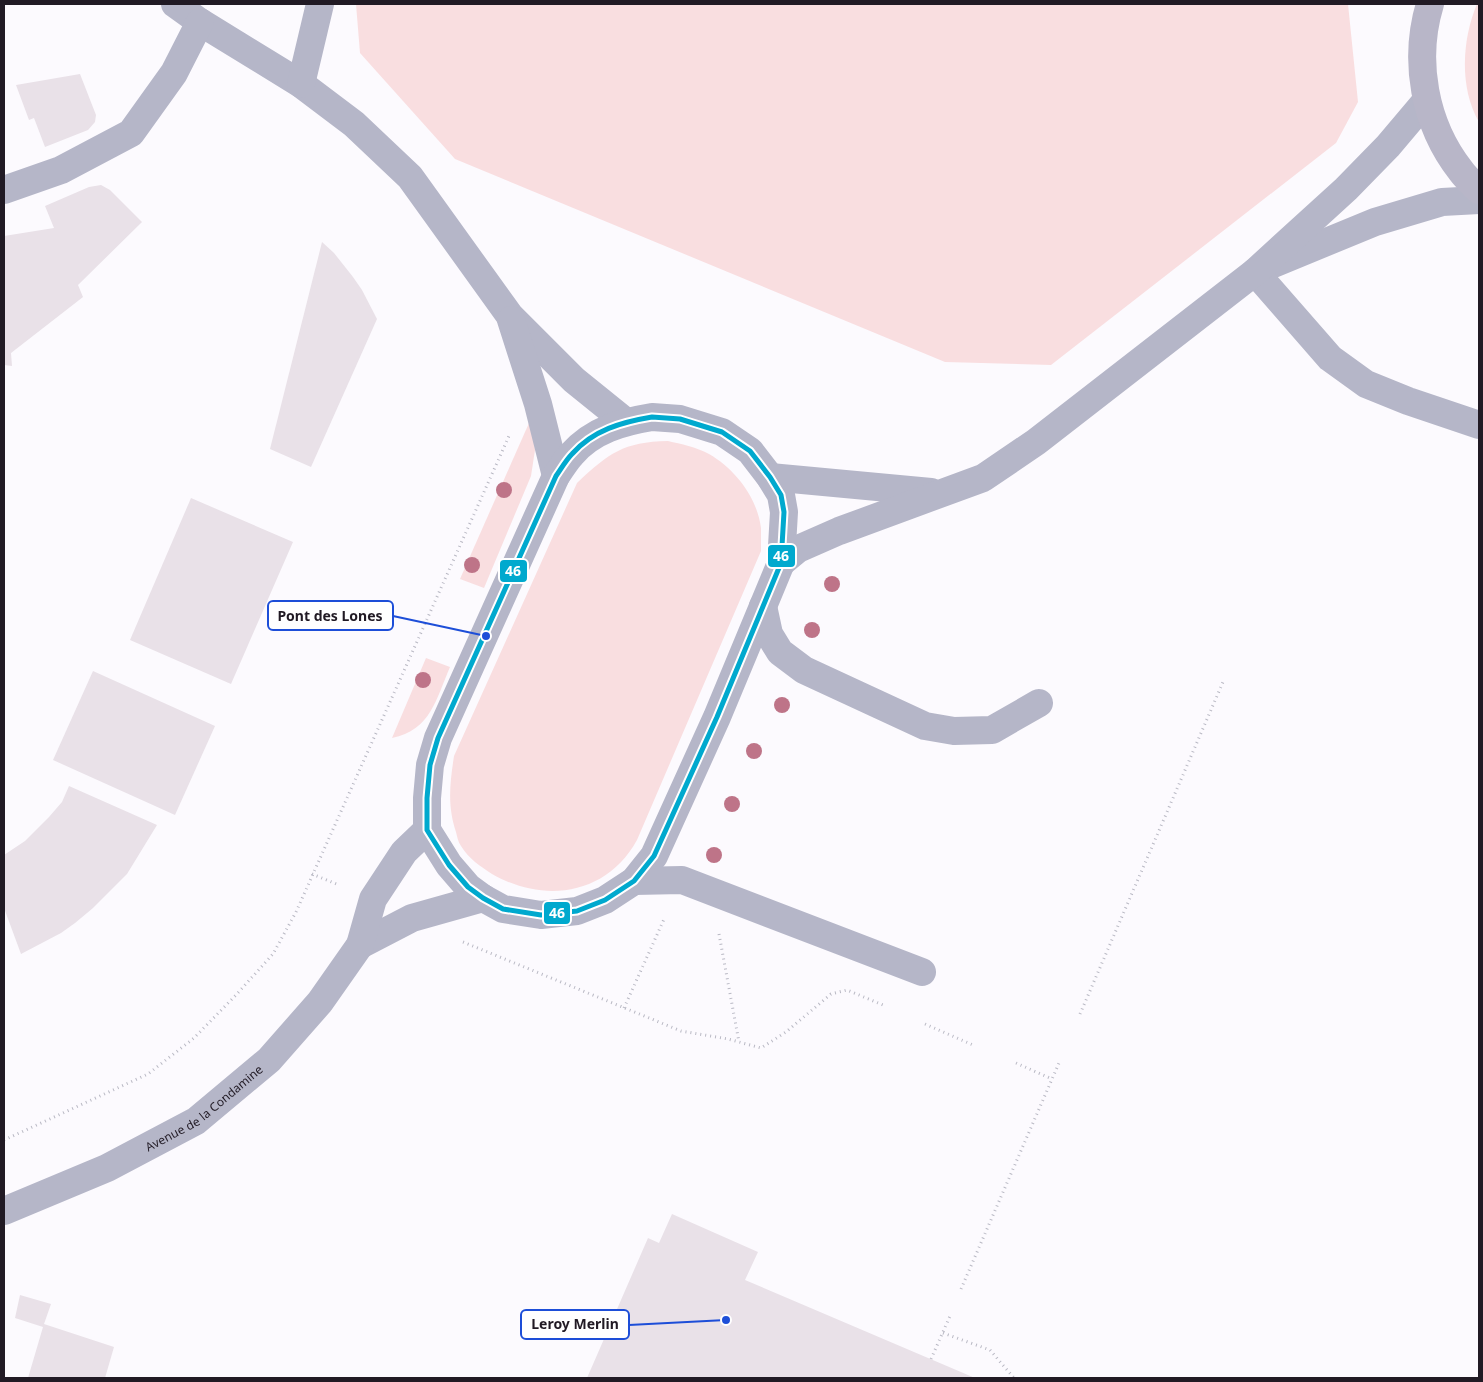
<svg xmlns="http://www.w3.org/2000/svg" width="1483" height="1382" viewBox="0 0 1483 1382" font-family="'Noto Sans',sans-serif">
<rect width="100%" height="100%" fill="#fcfafe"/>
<!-- green -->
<g fill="#f9dee0">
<path d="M 356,4 L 1348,4 L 1358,102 L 1336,143 L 1051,365 L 945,362 L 455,159 L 360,53 Z"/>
<path d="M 1477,4 L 1479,4 L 1479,122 C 1459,88 1462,39 1477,4 Z"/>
<path d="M 529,423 L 534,440 L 535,450 L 531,476 L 484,588 L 460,579 Z"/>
<path d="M 668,441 C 681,444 696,447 709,454 C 735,469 757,497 761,528 C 761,536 761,544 761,551 L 637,840 C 607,895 544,904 492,874 C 481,867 468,858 461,846 C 458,842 457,836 456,832 C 447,805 450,783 454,756 L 577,483 C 609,453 623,442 668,441 Z"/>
<path d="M 426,658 L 450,667 C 436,699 431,730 392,738 Z"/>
</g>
<!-- building -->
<g fill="#e9e1e8">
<path d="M 80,74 L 96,115 L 95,122 L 88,130 L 45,147 L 34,118 L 29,120 L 16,85 Z"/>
<path d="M 101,185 L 110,190 L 142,222 L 78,285 L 83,297 L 11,353 L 12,366 L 4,365 L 4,236 L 54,228 L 45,206 L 89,187 Z"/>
<path d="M 322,242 L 334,253 L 353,277 L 362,290 L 377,319 L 311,467 L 270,449 Z"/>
<path d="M 191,498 L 293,542 L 231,684 L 130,640 Z"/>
<path d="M 93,671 L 215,726 L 175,815 L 53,760 Z"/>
<path d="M 69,786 L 157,825 L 127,874 L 93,908 L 75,923 L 61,933 L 21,954 L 4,908 L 4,855 L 25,841 L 49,817 L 62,802 Z"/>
<path d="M 672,1214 L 758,1252 L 745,1280 L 975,1378 L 587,1378 L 648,1238 L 659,1243 Z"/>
<path d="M 20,1295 L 51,1304 L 44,1324 L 114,1347 L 105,1378 L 28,1378 L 43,1327 L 15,1318 Z"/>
</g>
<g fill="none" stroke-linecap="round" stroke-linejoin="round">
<!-- path -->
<g stroke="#b9b9c4" stroke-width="3" stroke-dasharray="1 4" stroke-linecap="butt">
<path d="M 312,874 L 339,885"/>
<path d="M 719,934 L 739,1042"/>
<path d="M 463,942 L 681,1031 L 728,1039 L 761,1048 L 786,1032 L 831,994 L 847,990 L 883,1005"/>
<path d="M 624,1008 L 665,917"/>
<path d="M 1080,1014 L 1223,682"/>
<path d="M 925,1024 L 973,1045"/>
<path d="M 1016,1063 L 1052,1079"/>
<path d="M 4,1140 L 148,1074 L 194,1038 L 236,995 L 273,954 L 296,912 L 509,436"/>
<path d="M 961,1289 L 1059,1063"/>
<path d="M 943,1333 L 990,1350 L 1014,1378"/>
<path d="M 931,1359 L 950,1316"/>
</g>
<!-- minor -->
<g stroke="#b5b6c8" stroke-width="28">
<path d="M 175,4 L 200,22 L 301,84 L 354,124 L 410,177 L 510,316 L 574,380 L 626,422"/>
<path d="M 301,84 L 320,4"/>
<path d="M 4,190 L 61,170 L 131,133 L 174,73 L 200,22"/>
<path d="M 1273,264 L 1375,222 L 1442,202 L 1479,200"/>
<path d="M 1255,272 L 1330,358 L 1366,384 L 1408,401 L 1479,425"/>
<path d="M 511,320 L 538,404 L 556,476"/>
<path d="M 652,417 L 680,419 L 722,432 L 750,451 L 770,477 L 781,495 L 784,512 L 781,563 L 717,717 L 654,856 L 634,881 L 605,900 L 577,911 L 541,915 L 503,909 L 483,898 L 468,887 L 449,865 L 427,830 L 427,798 L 430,765 L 438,738 L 556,476 C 561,469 566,460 572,454 C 593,430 622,422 652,417 Z"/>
<path d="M 770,477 L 931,492"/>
<path d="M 781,563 L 798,549 L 839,531 L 983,478 L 1036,442 L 1255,272 L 1346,189 L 1388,146 L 1426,101"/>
<path d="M 763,606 L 769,634 L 780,652 L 804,670 L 925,726 L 954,731 L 992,730 L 1039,703"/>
<path d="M 634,881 L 682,880 L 922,972"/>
<path d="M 360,945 L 412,918 L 483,898"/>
<path id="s1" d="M 4,1211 L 107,1168 L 196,1121 L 269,1060 L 320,1002 L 360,945 L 373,899 L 404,852 L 427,830"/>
</g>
<!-- major -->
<path stroke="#b8b6c8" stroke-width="28" d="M 1430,4 C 1413,60 1424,124 1461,171 C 1466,178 1473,184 1479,190"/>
<defs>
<path id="bus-1" d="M 652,417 L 680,419 L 722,432 L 750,451 L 770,477 L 781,495 L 784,512 L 781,563 L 717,717 L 654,856 L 634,881 L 605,900 L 577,911 L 541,915 L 503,909 L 483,898 L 468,887 L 449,865 L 427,830 L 427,798 L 430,765 L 438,738 L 556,476 C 561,469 566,460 572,454 C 593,430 622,422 652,417 Z"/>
</defs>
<!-- bus-1 casing -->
<use href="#bus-1" stroke="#fff" stroke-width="9"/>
<!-- bus-1 -->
<use href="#bus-1" stroke="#00a9ce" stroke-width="5"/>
</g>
<!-- trees -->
<g fill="#be7488">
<circle cx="504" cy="490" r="8"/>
<circle cx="472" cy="565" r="8"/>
<circle cx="832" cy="584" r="8"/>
<circle cx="812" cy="630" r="8"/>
<circle cx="423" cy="680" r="8"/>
<circle cx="782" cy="705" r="8"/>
<circle cx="754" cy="751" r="8"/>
<circle cx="732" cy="804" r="8"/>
<circle cx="714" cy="855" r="8"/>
</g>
<g text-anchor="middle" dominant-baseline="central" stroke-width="4.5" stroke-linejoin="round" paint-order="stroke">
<!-- street labels -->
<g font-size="12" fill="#211a24" stroke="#fff">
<text stroke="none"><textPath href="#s1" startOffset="226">Avenue de la Condamine</textPath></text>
</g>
</g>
<!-- callouts -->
<path fill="none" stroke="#1d4ed8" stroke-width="2" d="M486 636L393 616M726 1320L629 1325"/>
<g fill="#1d4ed8" stroke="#fff" stroke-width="2">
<circle cx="486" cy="636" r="5"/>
<circle cx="726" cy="1320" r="5"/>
</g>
<g fill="#fff" stroke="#1d4ed8" stroke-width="2">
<rect x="268" y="601" width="125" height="29" rx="5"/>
<rect x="521" y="1310" width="108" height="29" rx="5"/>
</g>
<g font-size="14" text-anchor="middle" font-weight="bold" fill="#211a24">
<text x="330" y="621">Pont des Lones</text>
<text x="575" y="1329">Leroy Merlin</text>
</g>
<g stroke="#fff" stroke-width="2">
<rect x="767" y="544" width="29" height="24" rx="5" fill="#00a9ce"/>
<rect x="499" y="559" width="29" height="24" rx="5" fill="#00a9ce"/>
<rect x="543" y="901" width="28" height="24" rx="5" fill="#00a9ce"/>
</g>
<g font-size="14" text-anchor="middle" font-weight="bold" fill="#fff">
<text x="781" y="561">46</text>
<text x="513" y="576">46</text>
<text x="557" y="918">46</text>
</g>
<!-- border -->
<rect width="1483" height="1382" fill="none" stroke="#211a24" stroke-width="10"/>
</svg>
